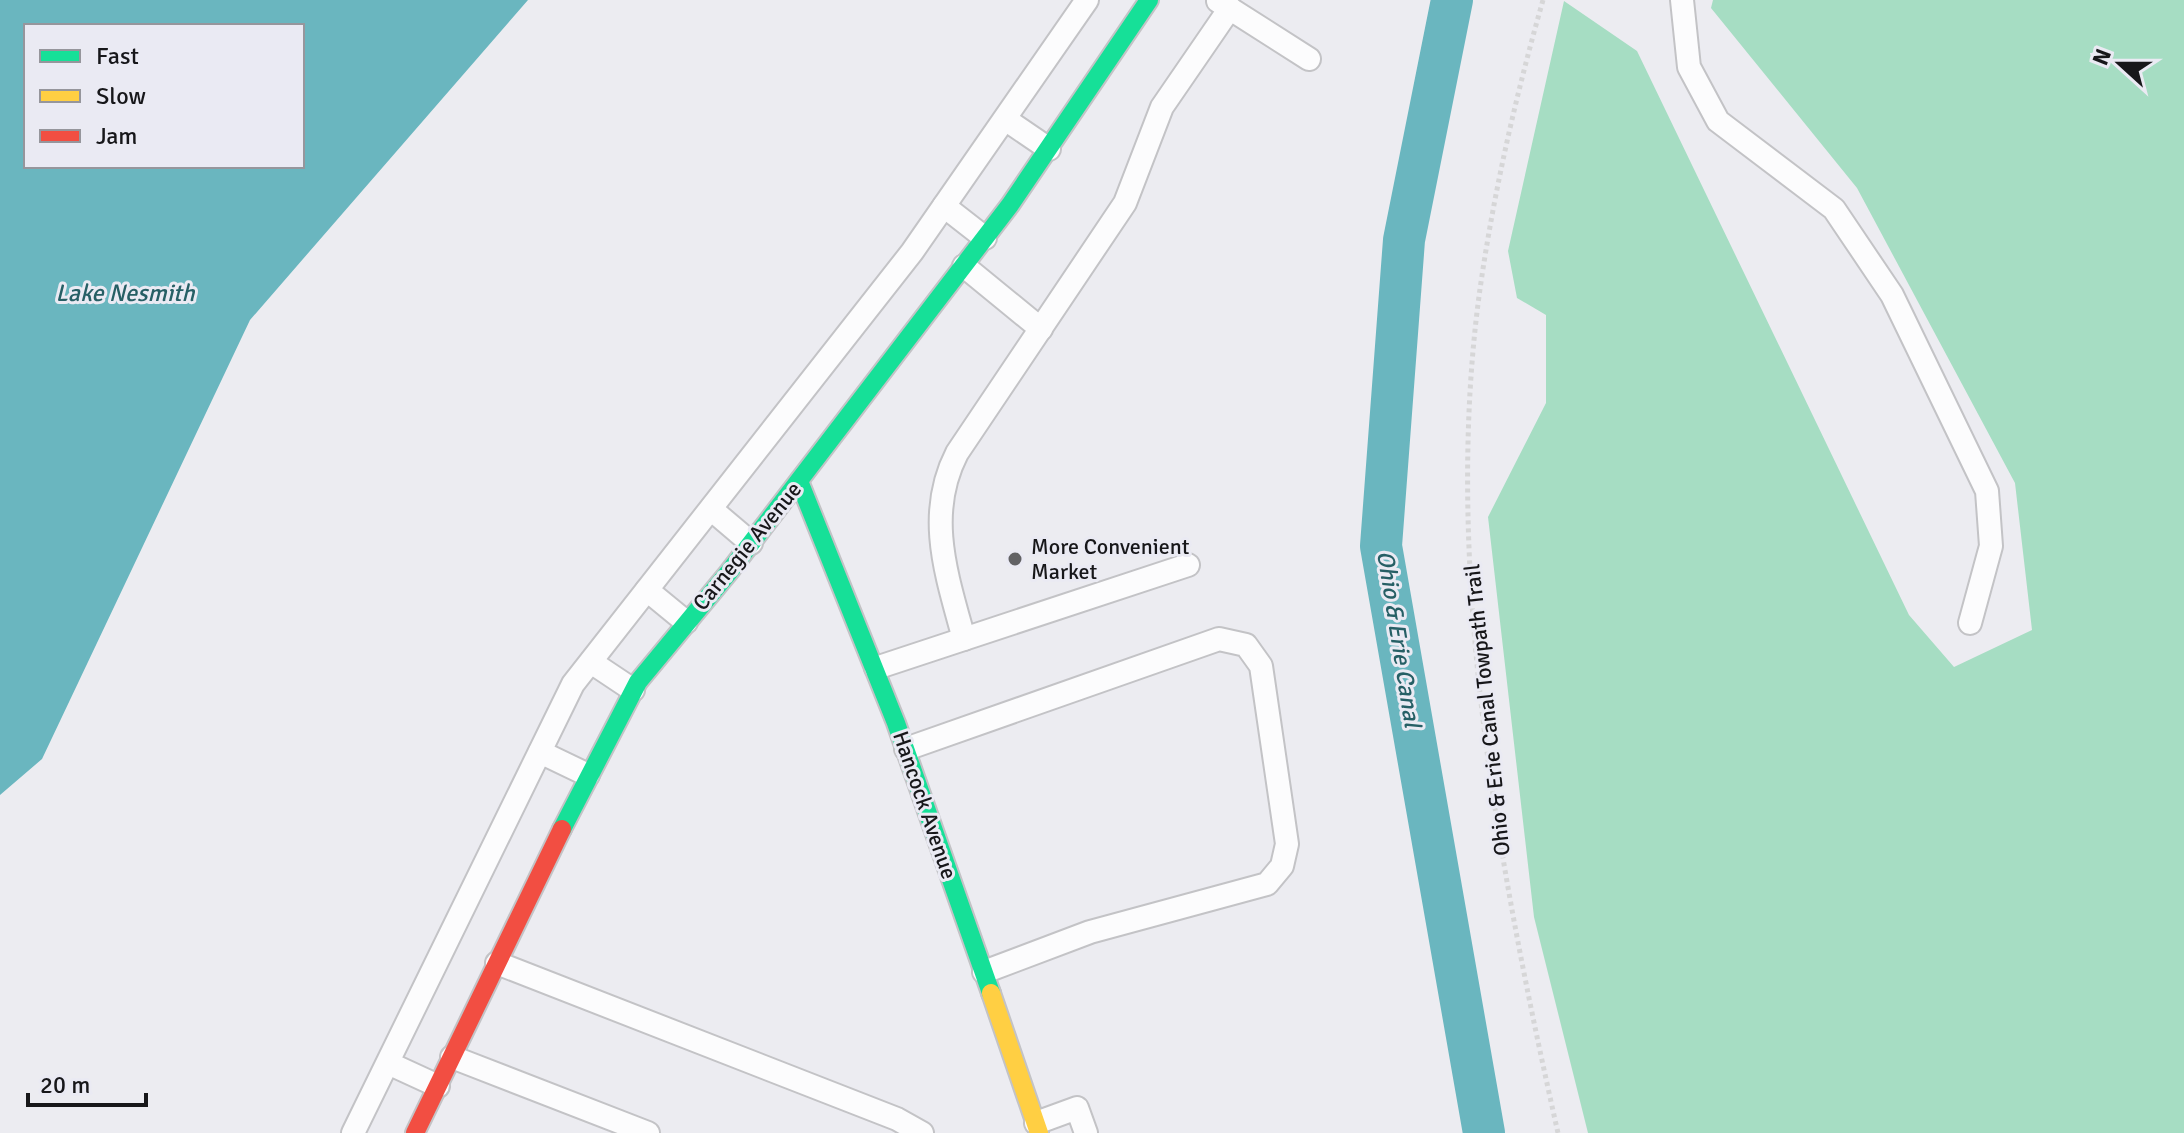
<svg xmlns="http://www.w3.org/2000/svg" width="2184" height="1133" viewBox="0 0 2184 1133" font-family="Signika,sans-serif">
<rect width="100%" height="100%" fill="#ececf1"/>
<!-- forest -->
<path fill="#a6ddc3" d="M 1713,0 L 2184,0 L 2184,1133 L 1588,1133 L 1534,917 L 1488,517 L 1546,403 L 1546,315 L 1517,298 L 1508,251 L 1564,1 L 1637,51 L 1909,615 L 1954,667 L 2032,630 L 2015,483 L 1857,188 L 1711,8 Z"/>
<!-- water -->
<path fill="#6ab6bf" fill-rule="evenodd" d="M 0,0 L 528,0 L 250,320 L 42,759 L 0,795 ZM 26,26 L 302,26 L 302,166 L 26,166 Z"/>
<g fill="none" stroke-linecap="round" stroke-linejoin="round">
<!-- canal -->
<path stroke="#6ab6bf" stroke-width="42" d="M 1452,0 L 1404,240 L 1381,546 L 1484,1133"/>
<defs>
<g id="lane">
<path d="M 1682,0 L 1689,67 L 1718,121 L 1834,209 L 1892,295 L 1987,491 L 1991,546 L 1970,623"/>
<path d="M 1218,1 L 1309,59"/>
<path d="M 1005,119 L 1049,149"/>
<path d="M 944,206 L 985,238"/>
<path d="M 964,266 L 1041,329"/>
<path d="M 711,509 L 751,543"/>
<path d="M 647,590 L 686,622"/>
<path d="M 964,639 C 947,576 925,515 957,453 L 1125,203 L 1162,107 L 1230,8"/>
<path d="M 591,662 L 633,690"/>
<path d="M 876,668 L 1188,565"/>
<path d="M 906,749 L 1219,639 L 1246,645 L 1261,666 L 1287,844 L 1282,866 L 1267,884 L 1090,932 L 984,972"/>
<path d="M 540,752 L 588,775"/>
<path d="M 497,963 L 897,1119 L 922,1133"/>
<path d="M 452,1057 L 648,1133"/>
<path d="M 388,1063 L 438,1086"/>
<path d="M 1036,1123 L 1077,1108 L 1086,1133"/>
<path d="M 353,1133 L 573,684 L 912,252 L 1087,0"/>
</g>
<g id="fast">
<path d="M 799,481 L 896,723 L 991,993"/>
<path d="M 562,829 L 638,682 L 729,572 L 1010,205 L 1149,0"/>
</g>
<path id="slow" d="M 991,993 L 1039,1133"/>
<path id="jam" d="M 415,1133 L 562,829"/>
</defs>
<!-- lane casing -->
<use href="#lane" stroke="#c3c3c6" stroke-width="26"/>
<!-- fast casing -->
<use href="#fast" stroke="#c3c3c6" stroke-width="22"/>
<!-- slow casing -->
<use href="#slow" stroke="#c3c3c6" stroke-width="22"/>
<!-- jam casing -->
<use href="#jam" stroke="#c3c3c6" stroke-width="22"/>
<!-- path -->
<path stroke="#d6d6d7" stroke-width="5" stroke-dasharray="4 4" stroke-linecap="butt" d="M 1543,0 C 1516,95 1494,191 1480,289 C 1442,562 1498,866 1558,1133"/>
<!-- lane -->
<use href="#lane" stroke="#fcfcfd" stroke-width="22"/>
<!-- fast -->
<use href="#fast" stroke="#16e098" stroke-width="18"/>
<!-- slow -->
<use href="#slow" stroke="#ffcf43" stroke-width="18"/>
<!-- jam -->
<use href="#jam" stroke="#f24e42" stroke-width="18"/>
</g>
<!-- markers -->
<circle fill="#626265" stroke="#eaeaf3" stroke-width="3" cx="1015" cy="559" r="8"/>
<g text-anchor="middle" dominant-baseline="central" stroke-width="6" stroke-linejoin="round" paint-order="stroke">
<!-- street labels -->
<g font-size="22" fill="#17171a" stroke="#eaeaf3">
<text transform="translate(747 546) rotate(-51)">Carnegie Avenue</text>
<text transform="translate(1487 710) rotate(-96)">Ohio &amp; Erie Canal Towpath Trail</text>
<text transform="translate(925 805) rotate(71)">Hancock Avenue</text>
</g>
<!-- poi labels -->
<g font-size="22" fill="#17171a" stroke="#eaeaf3" text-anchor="start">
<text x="1031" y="546">More Convenient<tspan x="1031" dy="25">Market</tspan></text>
</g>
<!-- water labels -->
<g font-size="24" font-style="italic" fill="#265f65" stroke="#eaeaf3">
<text x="125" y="293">Lake Nesmith</text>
<text transform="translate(1399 639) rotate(81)">Ohio &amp; Erie Canal</text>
</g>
</g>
<!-- legend -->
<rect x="24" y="24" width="280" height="144" fill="#eaeaf3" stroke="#96969c" stroke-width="2"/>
<rect x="40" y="50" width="40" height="12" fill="#16e098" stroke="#96969c" stroke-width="2"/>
<text x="96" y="64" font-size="24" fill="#17171a">Fast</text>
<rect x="40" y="90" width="40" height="12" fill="#ffcf43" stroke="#96969c" stroke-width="2"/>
<text x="96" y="104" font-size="24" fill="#17171a">Slow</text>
<rect x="40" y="130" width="40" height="12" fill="#f24e42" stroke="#96969c" stroke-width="2"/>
<text x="96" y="144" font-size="24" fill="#17171a">Jam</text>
<!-- north arrow -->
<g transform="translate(2120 64) rotate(291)" stroke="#eaeaf3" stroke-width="6" paint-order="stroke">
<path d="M0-6L14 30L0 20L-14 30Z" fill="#17171a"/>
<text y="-12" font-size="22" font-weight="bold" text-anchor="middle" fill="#17171a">N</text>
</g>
<!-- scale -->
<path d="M28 1093v12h118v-12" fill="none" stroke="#17171a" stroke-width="4"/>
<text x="40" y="1093" font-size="24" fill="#17171a" stroke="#eaeaf3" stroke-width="6" paint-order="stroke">20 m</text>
</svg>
